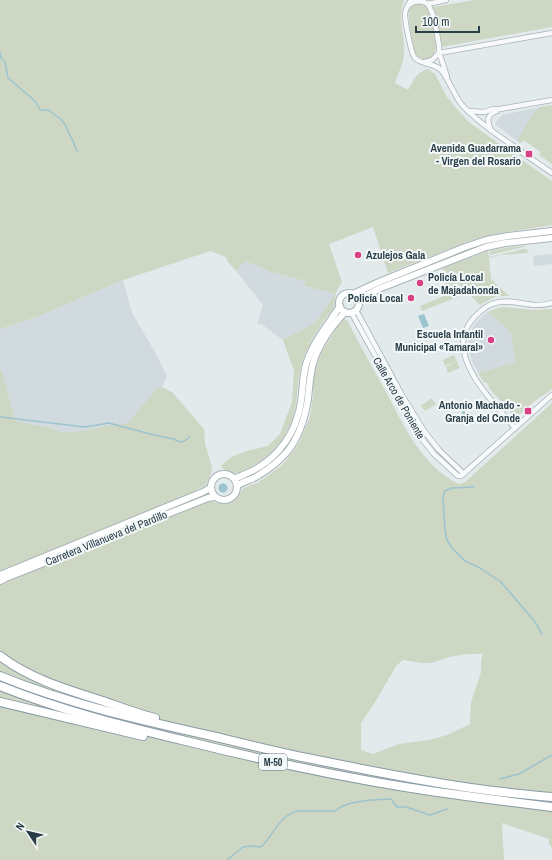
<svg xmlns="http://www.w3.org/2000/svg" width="552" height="860" viewBox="0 0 552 860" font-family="'Archivo Narrow',sans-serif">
<rect width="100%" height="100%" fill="#e3eaec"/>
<!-- built -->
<g fill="#d1dadf">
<path d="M 540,107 L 530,120 L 517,141 L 495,124 L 502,115 Z"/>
<path d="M 552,254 L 552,264 L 534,266 L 533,256 Z"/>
<path d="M 245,261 L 271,272 L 305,281 L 304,286 L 336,294 L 316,322 L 283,340 L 261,324 L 257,324 L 263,305 L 236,271 Z"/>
<path d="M 123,280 L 132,313 L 155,352 L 167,376 L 162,387 L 156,389 L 128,424 L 104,426 L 82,431 L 63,432 L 47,427 L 29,424 L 15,420 L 2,371 L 0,369 L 0,329 L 39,316 Z"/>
<path d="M 488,312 L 511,333 L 515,362 L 478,373 L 472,361 L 469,351 L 469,337 L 473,327 L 480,318 Z"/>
</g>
<!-- green -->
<g fill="#ced7c4" fill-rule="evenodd">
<path d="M 0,0 L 404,0 C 397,17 405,35 404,53 C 404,63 398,73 395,83 L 408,90 C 415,79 415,73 428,69 L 435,74 L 447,97 L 456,108 L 470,123 L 552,181 L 552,225 L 490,235 L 469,241 L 388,273 L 373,227 L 329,244 L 342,282 C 340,286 337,289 336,293 C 334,299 336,306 332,311 C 330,313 328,315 326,318 C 317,330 309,344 304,357 C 298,372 298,387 296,403 C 292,432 274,456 248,468 C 236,474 230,477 221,466 L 231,457 L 247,451 L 268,446 L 280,434 L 292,402 L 294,371 L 283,340 L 316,322 L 335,294 L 304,286 L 305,281 L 271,272 L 245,261 L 236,271 L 228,262 L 226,257 L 210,251 L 123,280 L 39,316 L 0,329 Z"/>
<path d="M 474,0 L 552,0 L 552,27 L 436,48 C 435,53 433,58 427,59 C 423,60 419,58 416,54 C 413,50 407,13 409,9 C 412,0 423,2 428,8 Z"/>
<path d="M 552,105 L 552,164 L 539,155 L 541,152 L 523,140 L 521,143 L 517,141 L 529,120 L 540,107 Z"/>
<path d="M 526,246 L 524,247 L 490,255 L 489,251 L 510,247 Z"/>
<path d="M 524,249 L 527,249 L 528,253 L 501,255 L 489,258 L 491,279 L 509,296 L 497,296 L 480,305 L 468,293 L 422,311 L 420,306 L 456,291 L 461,287 L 442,268 L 488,251 L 489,257 Z"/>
<path d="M 452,281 L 457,285 L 456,289 L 444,295 L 439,286 Z"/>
<path d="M 503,307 L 533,310 L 552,309 L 552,389 L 547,393 L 536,400 L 518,416 L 515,417 L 488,387 L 489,386 L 486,382 L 484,383 L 478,373 L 515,362 L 511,333 L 488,312 L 497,308 Z"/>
<path d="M 344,319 L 347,320 C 359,343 372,367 385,390 C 403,424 422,467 459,484 L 465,482 L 552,403 L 552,848 L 549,844 L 549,839 L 502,823 L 504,860 L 0,860 L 0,369 L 2,371 L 15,420 L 29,424 L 47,427 L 63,432 L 82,431 L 104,426 L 128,423 L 156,389 L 162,387 L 172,392 L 204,429 L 205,443 L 212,467 L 211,474 L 206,485 L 196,490 L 201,505 L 211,501 C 220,505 232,505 238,496 C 240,494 241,491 243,488 L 257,483 L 280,467 L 286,461 L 299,443 L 310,417 L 313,397 L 313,377 L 316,366 L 324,348 L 338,326 ZM 468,654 L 483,654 L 481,660 L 481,672 L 471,702 L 470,724 L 447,735 L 429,740 L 399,744 L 373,754 L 361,750 L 361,723 L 377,699 L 396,666 L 403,660 L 421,663 L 432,663 L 449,657 Z"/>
<path d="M 454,355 L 457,361 L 445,366 L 443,360 Z"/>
<path d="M 457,361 L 460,368 L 448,373 L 446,367 Z"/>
<path d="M 431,398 L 436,404 L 425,411 L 421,406 Z"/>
</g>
<!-- water -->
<g fill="#9cc4cf">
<path d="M 424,314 L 429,326 L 423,328 L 418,316 Z"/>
<path d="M 463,411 L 474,415 L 472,421 L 460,417 Z"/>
<circle cx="223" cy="488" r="4.5"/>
</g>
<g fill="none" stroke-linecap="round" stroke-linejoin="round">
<!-- stream -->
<g stroke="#9cc4cf" stroke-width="1.5">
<path d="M 0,53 L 1,58 L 5,62 L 8,78 L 35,101 L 40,110 L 48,110 L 61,119 L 66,126 L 69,134 L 72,139 L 77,151"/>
<path d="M 0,417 L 85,427 L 109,423 L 150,434 L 173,439 L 181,442 L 184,441 L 190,437"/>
<path d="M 474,487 L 452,488 L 445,491 L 443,497 L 445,530 L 447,540 L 452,548 L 465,561 L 480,568 L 501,582 L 535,622 L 542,634"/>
<path d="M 500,779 L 519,774 L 552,755"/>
<path d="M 227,860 L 243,847 L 251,846 L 261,847 C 275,834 278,815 299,811 L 335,811 C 348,800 373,800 391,799 L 397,807 L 406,807 L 430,815 L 447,809"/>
</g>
<defs>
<g id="street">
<path d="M 411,0 C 409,4 405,9 405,14 C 405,21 411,54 415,58 C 423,66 435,62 442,71 C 450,82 454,95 462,105 C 477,121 494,133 512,145 C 525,155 539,164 552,173"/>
<path d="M 428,4 L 434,17 L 439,45 L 439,53 L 443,64 L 447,77"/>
<path d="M 428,4 L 446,0"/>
<path d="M 409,5 C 415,0 421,0 428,4"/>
<path d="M 439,53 L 552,33"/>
<path d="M 425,62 L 432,60 L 439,53"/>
<path d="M 468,111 L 484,112 L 493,109 L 500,109 L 552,100"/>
<path d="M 491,130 C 487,121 486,115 497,111"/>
<path d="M 356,310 L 402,395 L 424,431 L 439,450 L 464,474"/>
<path d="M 351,312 L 419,435 L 434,454 L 458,476 L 461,476 L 552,395"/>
<path d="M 515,428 C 495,404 454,365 465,332 C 466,329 468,326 469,324 C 474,316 486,305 495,303 C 508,299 521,304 534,305 C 540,305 546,305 552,303"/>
</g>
<g id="secondary">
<circle cx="349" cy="303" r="10"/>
<path d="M 353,294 L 379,282 L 465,247 L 486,240 L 508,236 L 552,231"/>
<path d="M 359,301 L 363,297 L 381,288 L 486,247 L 505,243 L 552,238"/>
<circle cx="224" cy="487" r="13"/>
<path d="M 234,478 C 238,478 241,476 245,474 C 271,464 291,441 298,415 C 304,397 301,378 307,361 C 312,347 321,333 330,321 C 333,316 337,311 340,306"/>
<path d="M 237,486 C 243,481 252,480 259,475 C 269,469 279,461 287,452 C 299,437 305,418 308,399 C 309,387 310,375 313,363 C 319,344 332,326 345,312"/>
<path d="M 0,575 L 203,492 L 210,488"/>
<path d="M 0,581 L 6,578 L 208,498 L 214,497"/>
</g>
<g id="highway">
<path d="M 0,656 C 30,679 68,690 103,701 C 120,707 138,714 155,718"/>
<path d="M 0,676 C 68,704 141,720 212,736 C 249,745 285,754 322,761 C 376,772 431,783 486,790 C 508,793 530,795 552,797"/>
<path d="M 0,686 C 60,710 123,726 186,741 C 258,759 331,775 405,787 C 454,795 503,801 552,807"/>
<path d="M 0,702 L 143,736"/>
</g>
</defs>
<!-- street casing -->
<use href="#street" stroke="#a7b3b7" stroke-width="6"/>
<!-- secondary casing -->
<use href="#secondary" stroke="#a7b3b7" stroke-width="8"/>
<!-- highway casing -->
<use href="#highway" stroke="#899ca5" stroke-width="10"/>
<!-- street -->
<use href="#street" stroke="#f7f9fa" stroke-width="4.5"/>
<!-- secondary -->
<use href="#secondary" stroke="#fff" stroke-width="6"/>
<!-- highway -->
<use href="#highway" stroke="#fff" stroke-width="8"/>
</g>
<!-- markers -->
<g fill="#da4084" stroke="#f3f8f9" stroke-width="1.5">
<rect x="525" y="150" width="8" height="8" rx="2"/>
<circle cx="358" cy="255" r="4"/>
<circle cx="420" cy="283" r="4"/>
<circle cx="411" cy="298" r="4"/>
<circle cx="491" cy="340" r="4"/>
<rect x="524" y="407" width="8" height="8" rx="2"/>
</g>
<g text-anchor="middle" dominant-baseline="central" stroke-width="4" stroke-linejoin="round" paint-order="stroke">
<!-- shield labels -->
<rect fill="#f3f8f9" stroke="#66757c" stroke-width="1" x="259" y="754" width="28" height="16" rx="3"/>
<g font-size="10" font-weight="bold" fill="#293d47">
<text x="273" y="762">M-50</text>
</g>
<!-- poi labels -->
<g font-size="11" font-weight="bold" fill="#293d47" stroke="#f3f8f9" text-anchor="end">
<text x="521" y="148">Avenida Guadarrama<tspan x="521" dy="13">- Virgen del Rosario</tspan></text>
<text x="366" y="255" text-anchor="start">Azulejos Gala</text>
<text x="428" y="277" text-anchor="start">Policía Local<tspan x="428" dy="13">de Majadahonda</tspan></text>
<text x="403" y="298">Policía Local</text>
<text x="483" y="334">Escuela Infantil<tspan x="483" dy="13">Municipal «Tamaral»</tspan></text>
<text x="520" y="405">Antonio Machado -<tspan x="520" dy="13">Granja del Conde</tspan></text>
</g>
<!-- street labels -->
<g font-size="11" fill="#293d47" stroke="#f3f8f9">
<text transform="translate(399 398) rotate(60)">Calle Arco de Poniente</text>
<text transform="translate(106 538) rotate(-22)">Carretera Villanueva del Pardillo</text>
</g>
</g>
<!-- north arrow -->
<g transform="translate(28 832) rotate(305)" stroke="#f3f8f9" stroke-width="3" paint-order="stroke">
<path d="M0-3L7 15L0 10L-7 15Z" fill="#293d47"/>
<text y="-6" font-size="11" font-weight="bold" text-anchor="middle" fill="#293d47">N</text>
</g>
<!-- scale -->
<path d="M416 26v6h63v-6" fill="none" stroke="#293d47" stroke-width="2"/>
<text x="422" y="26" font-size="12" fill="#293d47" stroke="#f3f8f9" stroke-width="3" paint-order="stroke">100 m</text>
</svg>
